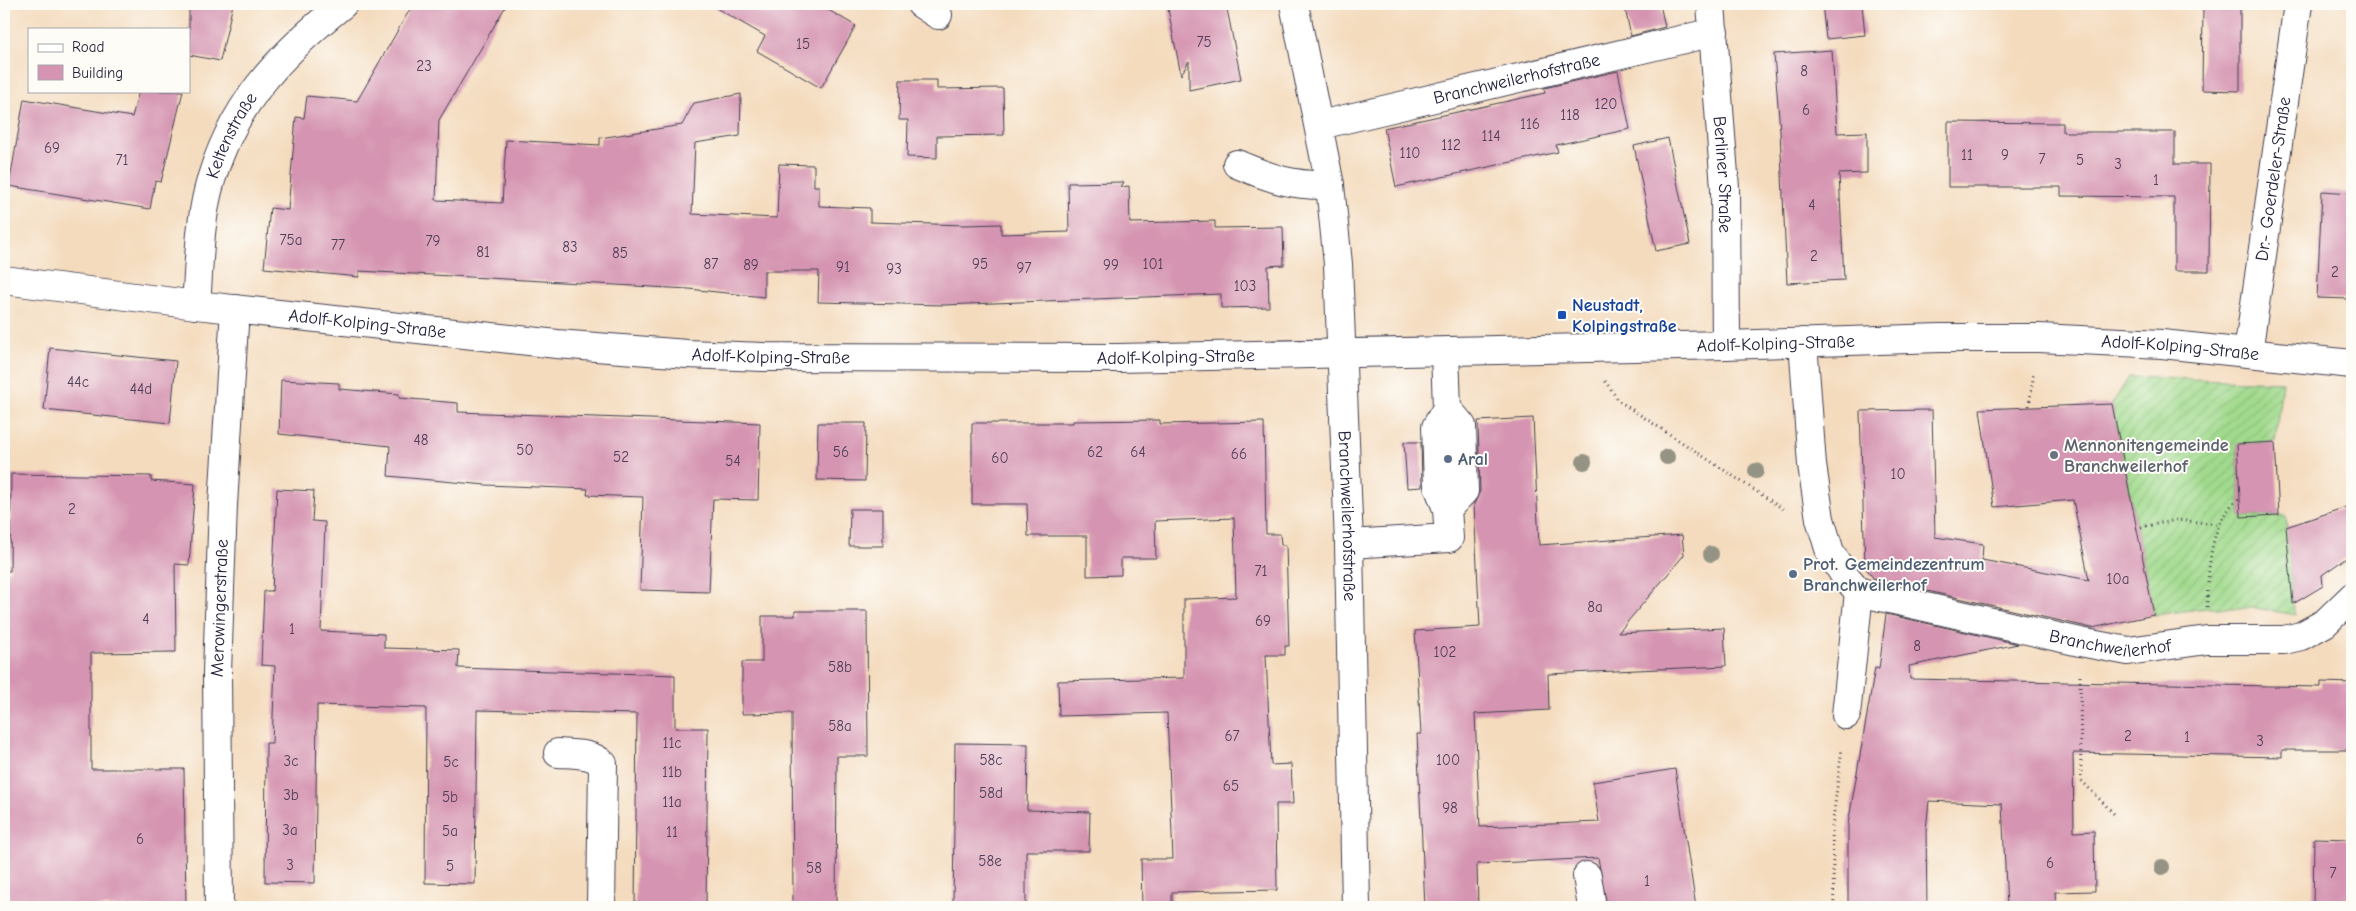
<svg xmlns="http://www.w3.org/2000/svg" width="2356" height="911" viewBox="0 0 2356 911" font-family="'Comic Neue',sans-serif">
<defs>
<pattern id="garden-furrows" width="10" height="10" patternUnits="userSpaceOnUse" patternTransform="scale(1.25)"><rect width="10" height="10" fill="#a1da8d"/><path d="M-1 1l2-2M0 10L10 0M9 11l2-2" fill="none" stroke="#8abb7b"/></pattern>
</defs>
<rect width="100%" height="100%" fill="#fdfcf7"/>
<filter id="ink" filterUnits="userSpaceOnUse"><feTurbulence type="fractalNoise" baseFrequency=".02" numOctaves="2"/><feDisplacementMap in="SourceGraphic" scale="10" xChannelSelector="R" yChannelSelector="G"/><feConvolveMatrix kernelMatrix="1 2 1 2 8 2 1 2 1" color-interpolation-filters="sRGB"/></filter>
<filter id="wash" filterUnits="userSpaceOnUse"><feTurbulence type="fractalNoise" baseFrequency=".0096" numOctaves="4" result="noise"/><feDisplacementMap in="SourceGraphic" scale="20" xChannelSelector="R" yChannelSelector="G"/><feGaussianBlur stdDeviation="1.12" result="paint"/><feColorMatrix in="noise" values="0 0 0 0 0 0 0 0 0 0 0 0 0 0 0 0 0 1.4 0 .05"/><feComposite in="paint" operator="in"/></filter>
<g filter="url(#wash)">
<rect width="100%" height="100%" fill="#f4dbbe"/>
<!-- garden -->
<path fill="url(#garden-furrows)" stroke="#627e64" d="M 2129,377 L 2282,382 L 2275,442 L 2237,444 L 2241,517 L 2279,515 L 2286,516 L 2293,604 L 2296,615 L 2255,608 L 2207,608 L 2154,615 L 2112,404 Z"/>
<g id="blocks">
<!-- building -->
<g fill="#d594b1">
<path d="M 189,4 L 233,4 L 220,61 L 189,55 Z"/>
<path d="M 413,4 L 507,4 L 439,120 L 436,200 L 502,203 L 506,140 L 600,145 L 600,138 L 682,125 L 694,103 L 741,94 L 740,136 L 695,143 L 692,214 L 777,218 L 779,164 L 814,165 L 814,186 L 819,186 L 819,206 L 870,208 L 870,222 L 965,225 L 1001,224 L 1001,234 L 1069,232 L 1068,183 L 1124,182 L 1121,187 L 1129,186 L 1130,223 L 1215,221 L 1215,228 L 1283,227 L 1284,265 L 1268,266 L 1269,307 L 1221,308 L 1221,294 L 944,305 L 818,302 L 819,271 L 764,271 L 764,297 L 689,289 L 359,271 L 359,277 L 264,268 L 270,208 L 288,210 L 296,117 L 304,118 L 307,96 L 357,101 Z"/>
<path d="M 709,4 L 818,4 L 856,26 L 821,88 L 757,51 L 765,36 Z"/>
<path d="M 1167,4 L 1226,4 L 1241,79 L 1189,90 L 1189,61 L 1181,75 Z"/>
<path d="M 1624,4 L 1660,4 L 1665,27 L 1631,36 Z"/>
<path d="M 1822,4 L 1862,4 L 1865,35 L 1826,39 Z"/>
<path d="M 2203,5 L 2240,6 L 2240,91 L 2202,90 Z"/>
<path d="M 1832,50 L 1837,133 L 1867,132 L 1867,173 L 1839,174 L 1844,280 L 1787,283 L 1780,131 L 1774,54 Z"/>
<path d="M 1618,71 L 1630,129 L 1556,145 L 1558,152 L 1396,187 L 1384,128 L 1545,93 L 1544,88 Z"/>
<path d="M 900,80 L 937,80 L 937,89 L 1003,88 L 1004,135 L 937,136 L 937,158 L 907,157 L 908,120 L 899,120 Z"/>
<path d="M 139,91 L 183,91 L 161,182 L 155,181 L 150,209 L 9,186 L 24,99 L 132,117 Z"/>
<path d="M 1948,122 L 2063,123 L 2063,132 L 2175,132 L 2175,164 L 2210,164 L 2209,271 L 2174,271 L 2174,197 L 2061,196 L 2061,187 L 1948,187 Z"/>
<path d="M 1668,138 L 1690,244 L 1656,251 L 1634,146 Z"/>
<path d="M 2322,191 L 2352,193 L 2352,299 L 2317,298 Z"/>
<path d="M 50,348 L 176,361 L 170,423 L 44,410 Z"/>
<path d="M 281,380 L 339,383 L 339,389 L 399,394 L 399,398 L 458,403 L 458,412 L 760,423 L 758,500 L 713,499 L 709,592 L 640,590 L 643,497 L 587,495 L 588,489 L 486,485 L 388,476 L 390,446 L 279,434 Z"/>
<path d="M 2112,404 L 2154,615 L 2092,628 L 1874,579 L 1865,567 L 1860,411 L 1932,410 L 1935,537 L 1983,544 L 1982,560 L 2089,580 L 2073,500 L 1994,507 L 1980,409 Z"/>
<path d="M 1533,418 L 1539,545 L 1682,535 L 1684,555 L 1618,633 L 1724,628 L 1726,666 L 1548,674 L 1549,710 L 1475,714 L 1480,827 L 1599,822 L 1593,782 L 1675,769 L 1696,907 L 1607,907 L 1598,858 L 1477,864 L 1478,907 L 1425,907 L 1417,734 L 1421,734 L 1415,631 L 1480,627 L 1474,504 L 1480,491 L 1478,421 Z"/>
<path d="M 1160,420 L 1160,424 L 1264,422 L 1266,534 L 1280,534 L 1281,545 L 1286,545 L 1289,646 L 1285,646 L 1285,655 L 1266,655 L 1271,765 L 1291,764 L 1293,804 L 1276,804 L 1277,890 L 1172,892 L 1172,907 L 1142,907 L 1141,859 L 1173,859 L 1167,713 L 1059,716 L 1058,681 L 1184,678 L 1184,599 L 1236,597 L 1234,518 L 1155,521 L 1156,558 L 1121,558 L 1121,575 L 1087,576 L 1087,536 L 1028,536 L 1027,504 L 972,504 L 972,423 L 1073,423 L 1073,421 Z"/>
<path d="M 818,423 L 866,423 L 865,481 L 817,480 Z"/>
<path d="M 1404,442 L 1421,442 L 1422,487 L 1407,488 Z"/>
<path d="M 2275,442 L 2279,515 L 2241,517 L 2237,444 Z"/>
<path d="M 11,474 L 151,476 L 151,481 L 195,484 L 189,565 L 175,564 L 176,652 L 91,653 L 91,769 L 184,769 L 186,907 L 4,907 L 4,571 L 10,571 Z"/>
<path d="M 277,489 L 314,491 L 312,521 L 325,522 L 321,631 L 384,634 L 384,648 L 459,650 L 458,668 L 675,675 L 675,728 L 708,728 L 706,907 L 635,907 L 637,714 L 477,710 L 475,884 L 425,883 L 426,708 L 317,705 L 315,883 L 265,882 L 266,743 L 272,743 L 275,666 L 261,665 L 264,591 L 272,591 Z"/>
<path d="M 2352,505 L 2352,554 L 2322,575 L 2323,586 L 2293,604 L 2286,527 Z"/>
<path d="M 850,509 L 883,509 L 883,546 L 849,546 Z"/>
<path d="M 795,611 L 867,611 L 868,756 L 837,756 L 836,907 L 793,907 L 792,713 L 742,714 L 742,662 L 762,662 L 762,616 L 795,616 Z"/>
<path d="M 1886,614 L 2018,644 L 1909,666 L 1910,679 L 2321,687 L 2321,682 L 2352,683 L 2352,750 L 2282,750 L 2282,757 L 2073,753 L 2074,832 L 2094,831 L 2095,891 L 2055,892 L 2056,907 L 2007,907 L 2002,804 L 1929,801 L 1926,830 L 1927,907 L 1848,907 L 1848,825 L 1875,668 L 1879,669 Z"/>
<path d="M 955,743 L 1028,744 L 1027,810 L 1090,812 L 1089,851 L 1026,851 L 1026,907 L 953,907 Z"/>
<path d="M 2314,838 L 2352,839 L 2352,907 L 2313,907 Z"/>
</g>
</g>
</g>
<g filter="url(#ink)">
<use href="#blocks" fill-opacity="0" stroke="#423e4f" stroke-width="1"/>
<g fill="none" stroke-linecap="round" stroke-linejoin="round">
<defs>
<g id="minor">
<path d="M 921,4 L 938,15"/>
<path id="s1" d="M 1294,4 L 1330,185 L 1338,264 L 1349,544 L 1356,907"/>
<path id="s2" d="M 1711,4 L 1725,188 L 1726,345"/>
<path id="s3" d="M 1320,125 L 1714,32"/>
<path d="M 1237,164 C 1272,179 1292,186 1330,185"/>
<path id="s4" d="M 4,280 L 196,305 L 557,344 L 687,354 L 763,357 L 1118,358 L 1726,345 L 1940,338 L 2039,338 L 2162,344 L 2352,364"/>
<path id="s5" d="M 196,305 C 199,268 199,228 208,191 C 229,108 278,56 343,4"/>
<path id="s6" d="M 1803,342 L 1812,465 L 1820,519 L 1830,552 L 1845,576 L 1859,592 L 2080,642 L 2128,651 L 2207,640 L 2284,640 L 2301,636 L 2325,623 L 2352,597"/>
<path id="s7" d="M 2248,353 L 2298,4"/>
<path d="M 1447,509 L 1464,491 L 1462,426 L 1447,408"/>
<path d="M 1349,544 L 1449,538 L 1447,509 L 1438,486 L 1436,427 L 1447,408 L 1445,352"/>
<path d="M 1846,715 L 1859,592"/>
<path d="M 558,753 C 573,754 592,753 603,764 L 601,907"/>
<path d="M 1587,876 L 1592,907"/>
<path id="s8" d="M 219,907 L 217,672 L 223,505 L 235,309"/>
</g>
</defs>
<!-- minor casing -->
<use href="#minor" stroke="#423e4f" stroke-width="30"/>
<!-- path -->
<g stroke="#423e4f" stroke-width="3" stroke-dasharray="1 4" stroke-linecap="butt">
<path d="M 1605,381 L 1619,401 L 1783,509"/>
<path d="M 2029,406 L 2034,372"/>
<path d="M 2136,528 L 2177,520 L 2218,524"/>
<path d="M 2207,607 C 2208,573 2209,519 2240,498"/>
<path d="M 2080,676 L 2081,780 L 2114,814"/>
<path d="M 1834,907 L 1832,828 L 1842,748"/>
</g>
<!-- minor -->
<use href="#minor" stroke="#fff" stroke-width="28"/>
</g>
<!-- trees -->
<g fill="#959484">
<circle cx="1667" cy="457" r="8"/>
<circle cx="1584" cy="462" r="8"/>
<circle cx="1756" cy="471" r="8"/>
<circle cx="1711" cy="554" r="8"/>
<circle cx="2162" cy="867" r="8"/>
</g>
</g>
<!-- markers -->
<rect fill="#1a4fb4" stroke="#fdfcf7" stroke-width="2" x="1557" y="310" width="10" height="10" rx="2.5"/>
<circle fill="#6b7280" stroke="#fdfcf7" stroke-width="2" cx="2054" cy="455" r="5"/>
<g fill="#5c6f8a" stroke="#fdfcf7" stroke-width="2">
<circle cx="1448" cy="459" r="5"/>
<circle cx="1793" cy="574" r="5"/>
</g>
<g text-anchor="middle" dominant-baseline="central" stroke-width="4" stroke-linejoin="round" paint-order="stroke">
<!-- number labels -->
<g font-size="15" fill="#4f3e58">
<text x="1204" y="42">75</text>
<text x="803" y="44">15</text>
<text x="424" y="66">23</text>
<text x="1804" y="71">8</text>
<text x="1606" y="104">120</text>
<text x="1806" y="110">6</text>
<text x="1570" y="115">118</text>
<text x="1530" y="124">116</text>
<text x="1491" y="136">114</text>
<text x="1451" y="145">112</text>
<text x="52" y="148">69</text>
<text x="1410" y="153">110</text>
<text x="1967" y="155">11</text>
<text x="2005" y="155">9</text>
<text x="2042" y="159">7</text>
<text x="122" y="160">71</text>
<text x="2080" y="160">5</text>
<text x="2118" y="164">3</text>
<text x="2156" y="180">1</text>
<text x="1812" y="205">4</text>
<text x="291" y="240">75a</text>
<text x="433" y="241">79</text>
<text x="338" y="245">77</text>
<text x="570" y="247">83</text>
<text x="483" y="252">81</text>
<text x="620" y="253">85</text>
<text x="1814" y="256">2</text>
<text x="711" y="264">87</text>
<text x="980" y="264">95</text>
<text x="1153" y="264">101</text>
<text x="751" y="265">89</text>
<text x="1111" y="265">99</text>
<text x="843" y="267">91</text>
<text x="1024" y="268">97</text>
<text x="894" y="269">93</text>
<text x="2335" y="272">2</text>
<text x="1245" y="286">103</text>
<text x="78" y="382">44c</text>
<text x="141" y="389">44d</text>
<text x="421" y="440">48</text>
<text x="525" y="450">50</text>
<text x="841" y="452">56</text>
<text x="1095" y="452">62</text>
<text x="1138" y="452">64</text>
<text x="1239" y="454">66</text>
<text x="621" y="457">52</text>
<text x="1000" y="458">60</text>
<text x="733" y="461">54</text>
<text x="1898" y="474">10</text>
<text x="72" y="509">2</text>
<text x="1261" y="571">71</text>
<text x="2118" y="579">10a</text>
<text x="1595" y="607">8a</text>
<text x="146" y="619">4</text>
<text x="1263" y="621">69</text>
<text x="292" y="629">1</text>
<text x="1917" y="646">8</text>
<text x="1445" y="652">102</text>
<text x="840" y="667">58b</text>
<text x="840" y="726">58a</text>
<text x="1232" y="736">67</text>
<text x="2128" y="736">2</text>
<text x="2187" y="737">1</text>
<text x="2260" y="741">3</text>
<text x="672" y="743">11c</text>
<text x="991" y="760">58c</text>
<text x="1448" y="760">100</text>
<text x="291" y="761">3c</text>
<text x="451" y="762">5c</text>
<text x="672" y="772">11b</text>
<text x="1231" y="786">65</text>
<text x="991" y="793">58d</text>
<text x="291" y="795">3b</text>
<text x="450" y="797">5b</text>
<text x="672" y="802">11a</text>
<text x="1450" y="808">98</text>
<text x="290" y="830">3a</text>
<text x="450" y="831">5a</text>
<text x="672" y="832">11</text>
<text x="140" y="839">6</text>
<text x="990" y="861">58e</text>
<text x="2050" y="863">6</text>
<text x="290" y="865">3</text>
<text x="450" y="866">5</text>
<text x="814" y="868">58</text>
<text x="2333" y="873">7</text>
<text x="1647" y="881">1</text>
</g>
<!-- street labels -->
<g font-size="18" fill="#22223b" stroke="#fdfcf7">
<text stroke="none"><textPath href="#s3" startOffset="202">Branchweilerhofstraße</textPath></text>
<text stroke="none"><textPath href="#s5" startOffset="175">Keltenstraße</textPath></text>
<text stroke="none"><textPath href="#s2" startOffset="171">Berliner Straße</textPath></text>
<text stroke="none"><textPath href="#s7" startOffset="176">Dr.- Goerdeler-Straße</textPath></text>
<text stroke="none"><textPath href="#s4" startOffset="366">Adolf-Kolping-Straße</textPath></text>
<text stroke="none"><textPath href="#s4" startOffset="1776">Adolf-Kolping-Straße</textPath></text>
<text stroke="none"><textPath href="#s4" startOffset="2181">Adolf-Kolping-Straße</textPath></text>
<text stroke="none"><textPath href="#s4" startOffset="771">Adolf-Kolping-Straße</textPath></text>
<text stroke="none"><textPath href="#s4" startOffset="1176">Adolf-Kolping-Straße</textPath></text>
<text stroke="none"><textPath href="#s1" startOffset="516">Branchweilerhofstraße</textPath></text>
<text stroke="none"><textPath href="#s8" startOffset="299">Merowingerstraße</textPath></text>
<text stroke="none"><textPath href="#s6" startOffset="519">Branchweilerhof</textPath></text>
</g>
<!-- transit labels -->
<g font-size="18" font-weight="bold" fill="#164399" stroke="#fdfcf7" text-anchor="start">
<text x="1572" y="305">Neustadt,<tspan x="1572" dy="21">Kolpingstraße</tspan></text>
</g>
<!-- worship labels -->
<g font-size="18" font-weight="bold" fill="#5b616d" stroke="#fdfcf7" text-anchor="start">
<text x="2064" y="445">Mennonitengemeinde<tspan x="2064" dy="21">Branchweilerhof</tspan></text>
</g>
<!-- service labels -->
<g font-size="18" font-weight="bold" fill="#4e5e75" stroke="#fdfcf7" text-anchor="start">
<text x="1458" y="459">Aral</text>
<text x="1803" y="564">Prot. Gemeindezentrum<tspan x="1803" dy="21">Branchweilerhof</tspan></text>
</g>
</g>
<!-- margin -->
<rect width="2356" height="911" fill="none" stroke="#fdfcf7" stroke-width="20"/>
<!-- legend -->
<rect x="28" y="28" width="162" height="65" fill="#fdfcf7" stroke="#a5a5ac"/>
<rect x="38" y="44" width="25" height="8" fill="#ffffff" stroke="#a5a5ac"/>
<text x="72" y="52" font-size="15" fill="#22223b">Road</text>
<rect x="38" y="65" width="25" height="15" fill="#d594b1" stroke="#a5a5ac"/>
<text x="72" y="78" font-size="15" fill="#22223b">Building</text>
</svg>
